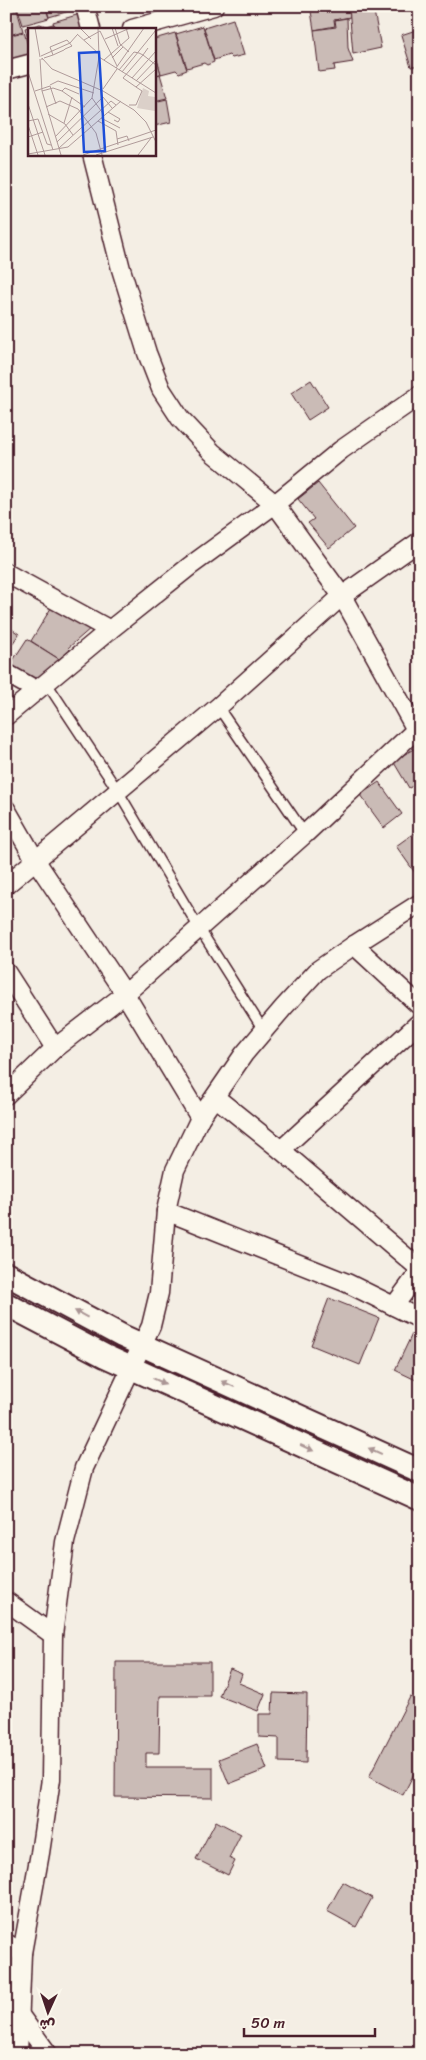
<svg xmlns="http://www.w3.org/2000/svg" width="426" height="2060" viewBox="0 0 426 2060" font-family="Sriracha,'Playpen Sans Arabic',sans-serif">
<rect width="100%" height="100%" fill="#f4eee4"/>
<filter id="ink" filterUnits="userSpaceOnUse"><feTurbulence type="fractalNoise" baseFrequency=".02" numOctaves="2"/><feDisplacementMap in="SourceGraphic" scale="10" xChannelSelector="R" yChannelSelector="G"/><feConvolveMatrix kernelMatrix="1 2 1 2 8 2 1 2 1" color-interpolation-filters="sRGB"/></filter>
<g filter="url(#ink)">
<!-- building -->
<g fill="#cabbb6" stroke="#4a1f2b">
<path d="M 6,6 L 16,6 L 23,31 L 6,36 Z"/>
<path d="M 17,6 L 45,6 L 49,18 L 23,25 Z"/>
<path d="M 46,6 L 75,6 L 76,9 L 49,17 Z"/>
<path d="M 314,6 L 349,6 L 350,17 L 334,20 L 335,26 L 314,30 L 311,11 L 314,11 Z"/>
<path d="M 373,6 L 381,48 L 353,54 L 349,7 Z"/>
<path d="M 80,14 L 84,29 L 55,29 L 53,22 Z"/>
<path d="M 347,18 L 348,48 L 353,62 L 334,65 L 335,70 L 319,72 L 314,30 L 336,27 L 335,20 Z"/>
<path d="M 233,19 L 244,55 L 232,58 L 229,55 L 214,60 L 204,28 Z"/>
<path d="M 40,24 L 46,26 L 53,24 L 54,29 L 29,29 L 29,43 L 25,28 Z"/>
<path d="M 203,26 L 214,62 L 207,65 L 204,63 L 187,68 L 176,34 Z"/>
<path d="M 416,30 L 420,42 L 420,66 L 411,67 L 401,35 Z"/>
<path d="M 24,32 L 29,49 L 29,57 L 6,64 L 6,36 Z"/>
<path d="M 175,33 L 187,70 L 179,73 L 176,70 L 161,74 L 154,49 L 154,39 Z"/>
<path d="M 154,50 L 161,74 L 154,75 Z"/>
<path d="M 160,74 L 167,98 L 154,101 L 154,76 Z"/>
<path d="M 167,99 L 171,122 L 154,126 L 154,102 Z"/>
<path d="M 311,380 L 328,407 L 308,420 L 291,393 Z"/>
<path d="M 318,483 L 354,528 L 329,548 L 308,523 L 314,519 L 298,499 Z"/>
<path d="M 51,608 L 91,628 L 68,648 L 70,650 L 59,659 L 31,641 Z"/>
<path d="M 6,625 L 19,634 L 6,653 Z"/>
<path d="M 27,639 L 62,661 L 33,683 L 8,668 Z"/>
<path d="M 417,747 L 420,752 L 420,782 L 409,788 L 393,761 Z"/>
<path d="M 379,782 L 402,814 L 384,828 L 360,795 Z"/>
<path d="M 414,833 L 420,841 L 420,876 L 418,877 L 396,846 Z"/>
<path d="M 329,1298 L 379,1318 L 360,1365 L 311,1345 Z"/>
<path d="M 413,1332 L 420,1336 L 420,1382 L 395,1370 Z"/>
<path d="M 116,1662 L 210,1662 L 210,1696 L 160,1696 L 159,1753 L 146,1753 L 146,1767 L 213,1767 L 213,1798 L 115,1797 Z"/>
<path d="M 230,1669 L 242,1674 L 239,1683 L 265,1694 L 258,1711 L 219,1696 Z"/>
<path d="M 273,1693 L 307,1694 L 306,1763 L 279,1762 L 279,1738 L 259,1737 L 259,1714 L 272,1714 Z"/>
<path d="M 410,1697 L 420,1701 L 420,1762 L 403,1795 L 369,1777 Z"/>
<path d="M 257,1744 L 267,1769 L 229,1784 L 219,1759 Z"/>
<path d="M 216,1821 L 241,1834 L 229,1858 L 235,1861 L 228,1875 L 196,1859 Z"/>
<path d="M 343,1882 L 372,1898 L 356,1927 L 327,1911 Z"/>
<path d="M 12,1990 L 17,2009 L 6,2013 L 6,1992 Z"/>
</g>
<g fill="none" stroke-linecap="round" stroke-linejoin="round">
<defs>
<g id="service">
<path d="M 46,682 L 118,791 L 199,928 L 264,1031"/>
<path d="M 218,707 L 305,834"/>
</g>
<g id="minor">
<path d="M 85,6 L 91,29"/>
<path d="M 132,29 L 214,6"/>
<path d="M 6,70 L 29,64"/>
<path d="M 92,154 L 121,269 L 147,353 L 161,389 L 180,418 L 212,452 L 275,504 L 342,596 L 420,737"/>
<path d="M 6,573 L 110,630"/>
<path d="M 6,673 L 36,690"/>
<path d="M 6,716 L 106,633 L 190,566 L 275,504 L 341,450 L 420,395"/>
<path d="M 6,809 L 36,861 L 125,994 L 200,1118"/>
<path d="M 6,885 L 218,707 L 342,596 L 420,541"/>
<path d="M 354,945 L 420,1006"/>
<path d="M 6,972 L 55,1048"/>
<path d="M 6,1095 L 55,1048 L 125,994 L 305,834 L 420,726"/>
<path d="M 215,1097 L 281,1150 L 420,1022"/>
<path d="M 281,1150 L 420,1269"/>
<path d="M 166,1211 L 347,1283 L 420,1319"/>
<path d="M 394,1306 L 420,1271"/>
<path d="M 6,1601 L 53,1635"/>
<path d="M 6,1943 L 22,1953 L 18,2054"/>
<path d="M 22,1953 L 40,1853 L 51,1779 L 53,1635 L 65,1542 L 84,1468 L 151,1326 L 159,1293 L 166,1211 L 175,1170 L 200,1118 L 244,1054 L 284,1007 L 318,970 L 354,945 L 420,903"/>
<path d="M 19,2014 L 48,2054"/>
</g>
<g id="tertiary">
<path d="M 6,1274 L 122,1336 L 420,1471"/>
<path d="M 6,1304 L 105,1356 L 420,1499"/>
</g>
</defs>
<!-- service casing -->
<use href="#service" stroke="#4a1f2b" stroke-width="12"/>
<!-- minor casing -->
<use href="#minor" stroke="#4a1f2b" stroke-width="21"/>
<!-- tertiary casing -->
<use href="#tertiary" stroke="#4a1f2b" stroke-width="26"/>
<!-- service -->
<use href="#service" stroke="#fbf7ec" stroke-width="9"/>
<!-- minor -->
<use href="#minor" stroke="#fbf7ec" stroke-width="18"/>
<!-- tertiary -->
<use href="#tertiary" stroke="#fbf7ec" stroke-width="22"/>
</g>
<!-- one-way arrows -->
<defs><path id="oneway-solid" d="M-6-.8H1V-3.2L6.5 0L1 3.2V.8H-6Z" transform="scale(1.25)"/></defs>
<g fill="#ab9695">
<use href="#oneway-solid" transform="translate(81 1314) rotate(-152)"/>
<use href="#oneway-solid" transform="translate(159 1381) rotate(24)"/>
<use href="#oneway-solid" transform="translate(228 1384) rotate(-156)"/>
<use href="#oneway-solid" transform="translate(307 1448) rotate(24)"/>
<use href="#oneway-solid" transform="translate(375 1451) rotate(-156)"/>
</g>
</g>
<!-- overview -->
<g transform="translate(28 28)">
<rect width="128" height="128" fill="#f4eee4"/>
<path d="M 115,60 L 121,63 L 120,68 L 127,69 L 127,83 L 109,80 Z" fill="#dbd0c9"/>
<path fill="none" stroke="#b09b9a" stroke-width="1" d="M 7,0 L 12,29M 52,0 L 63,11M 70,0 L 71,29 L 128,65M 84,0 L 90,18M 87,0 L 92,16 L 101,24M 49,6 L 70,25M 77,11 L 102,0M 56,12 L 72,3 L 89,38M 120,20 L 115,27 L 128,37M 111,25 L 115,27 L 95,50 L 108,59 L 128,41M 13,28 L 42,15 L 49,7M 16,30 L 25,27 L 36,22 L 37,21 L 44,18 L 39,12 L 22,19 L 25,27M 84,30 L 95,19M 12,31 L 14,63 L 33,127M 14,32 L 14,30 L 24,41 L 75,63 L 106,82 L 118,94 L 128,114M 76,32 L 101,10 L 98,0M 88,40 L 116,0M 91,42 L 106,24 L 111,25M 0,44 L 25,122M 94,44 L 128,2M 104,50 L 128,23M 108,53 L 128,32M 22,57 L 30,53 L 66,65M 75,61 L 89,41M 7,63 L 22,58 L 28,76M 14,63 L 25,60 L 34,63 L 57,79M 34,63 L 37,60 L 51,66M 64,70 L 76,87M 0,76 L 17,127M 101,77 L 108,77 L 114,63 L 108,59M 18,79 L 32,73 L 50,81 L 68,105 L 74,127M 80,84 L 92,91 L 90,94 L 86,92M 20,86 L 37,96 L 45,107M 73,90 L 92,100M 0,93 L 10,91 L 19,116 L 23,117M 70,93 L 88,103 L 90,117M 36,95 L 44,69M 0,97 L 10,127M 0,109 L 15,104M 27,109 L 64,70 L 71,29M 89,111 L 99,108 L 101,113M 29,114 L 75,69 L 84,80M 31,120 L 83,73 L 88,77M 0,126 L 40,119 L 93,73M 55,127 L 128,102M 68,127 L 125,109M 110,127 L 123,110"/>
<path fill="#1d4ed8" fill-opacity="0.15" stroke="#1d4ed8" stroke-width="2.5" d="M 71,24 L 77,123 L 56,124 L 51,25 Z"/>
<rect width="128" height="128" fill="none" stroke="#4a1f2b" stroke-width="2.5"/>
</g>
<!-- margin -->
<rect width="426" height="2060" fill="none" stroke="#fbf7ec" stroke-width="25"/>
<rect x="12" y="12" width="401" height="2035" fill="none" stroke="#4a1f2b" stroke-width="2" filter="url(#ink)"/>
<!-- north arrow -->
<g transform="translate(48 2012) rotate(183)" stroke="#fbf7ec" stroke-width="4" paint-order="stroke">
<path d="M0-4L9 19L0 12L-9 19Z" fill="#4a1f2b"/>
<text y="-8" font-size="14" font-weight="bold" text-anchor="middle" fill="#4a1f2b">ش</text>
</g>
<!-- scale -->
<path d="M244 2028v8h131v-8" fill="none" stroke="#4a1f2b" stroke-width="2.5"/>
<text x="251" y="2028" font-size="15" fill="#4a1f2b" stroke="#fbf7ec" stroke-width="4" paint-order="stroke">50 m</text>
</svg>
